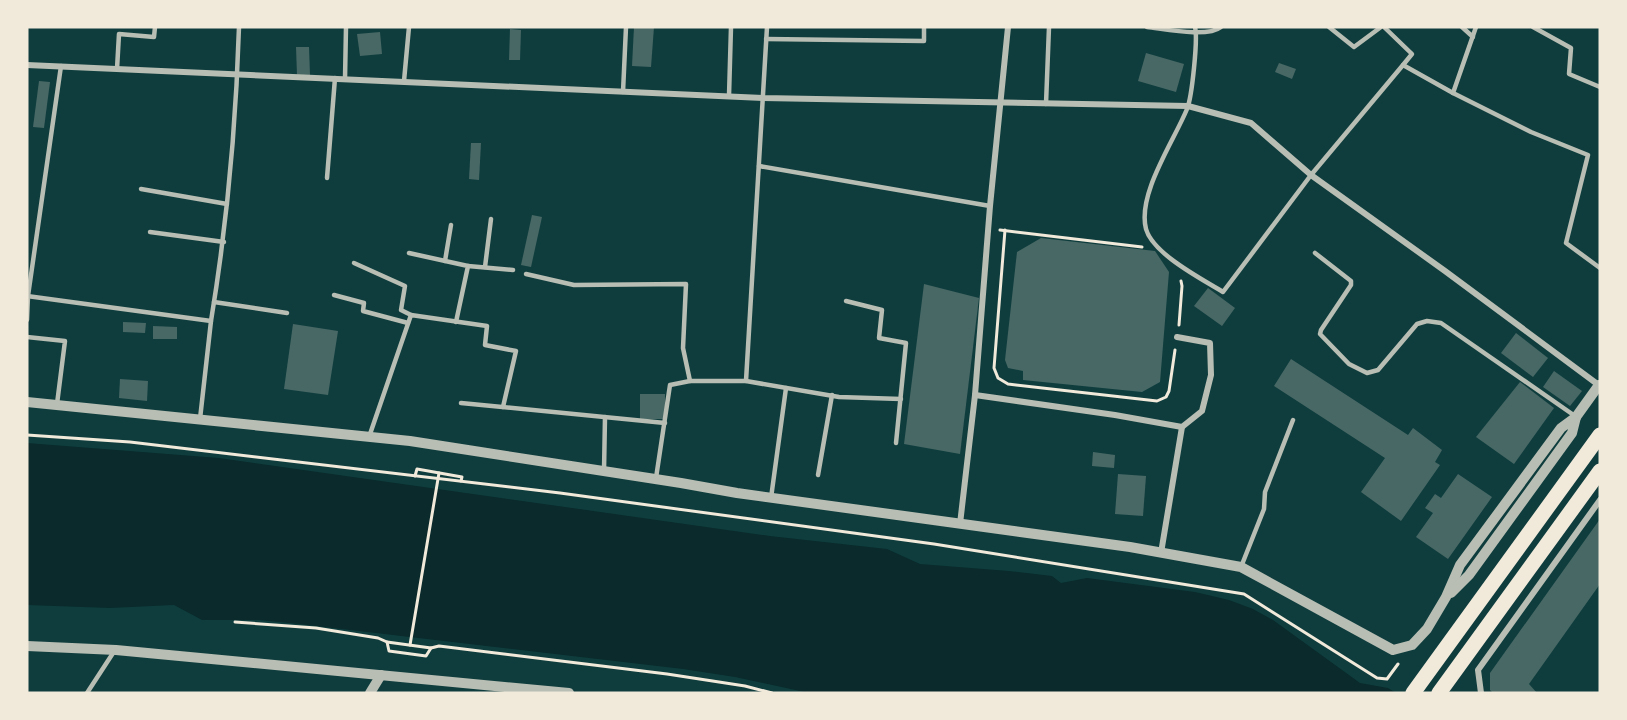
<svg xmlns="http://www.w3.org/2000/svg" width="1627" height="720" viewBox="0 0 1627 720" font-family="'Asap Condensed',sans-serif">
<rect width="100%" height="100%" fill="#0f3d3e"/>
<!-- water -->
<path fill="#0a2a2b" d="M 27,443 L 219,458 L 770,536 L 887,549 L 920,564 L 1009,571 L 1052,576 L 1061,583 L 1087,578 L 1195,592 L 1229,600 L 1253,609 L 1273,620 L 1360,683 L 1388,688 L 1396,693 L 809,693 L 735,677 L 683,669 L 299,624 L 259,620 L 202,620 L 174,605 L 110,608 L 27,605 Z"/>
<!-- building -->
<g fill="#486865">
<path d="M 634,27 L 654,27 L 651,67 L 632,66 Z"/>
<path d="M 510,29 L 521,30 L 520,60 L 509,60 Z"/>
<path d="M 380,32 L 382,54 L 360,56 L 357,34 Z"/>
<path d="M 296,47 L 309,47 L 310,75 L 297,75 Z"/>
<path d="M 1146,53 L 1184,64 L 1176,92 L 1138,81 Z"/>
<path d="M 1279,63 L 1296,69 L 1292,79 L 1275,72 Z"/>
<path d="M 39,81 L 50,82 L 44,128 L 33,127 Z"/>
<path d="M 471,143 L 481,143 L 479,180 L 469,179 Z"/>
<path d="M 532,215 L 542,217 L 531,267 L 521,265 Z"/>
<path d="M 1041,238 L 1155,251 L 1169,272 L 1160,382 L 1142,392 L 1023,380 L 1023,371 L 1008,368 L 1005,360 L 1017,252 Z"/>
<path d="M 924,284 L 979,298 L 960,454 L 904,444 Z"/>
<path d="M 1208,288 L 1235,308 L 1222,326 L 1194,306 Z"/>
<path d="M 123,322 L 146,323 L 145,333 L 123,332 Z"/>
<path d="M 293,324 L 338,331 L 328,395 L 284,389 Z"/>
<path d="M 153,326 L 177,327 L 177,339 L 153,339 Z"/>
<path d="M 1516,333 L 1548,358 L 1533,377 L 1501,353 Z"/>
<path d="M 1291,359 L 1408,435 L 1413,428 L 1442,450 L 1435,462 L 1440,465 L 1401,521 L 1361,492 L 1385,458 L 1274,386 Z"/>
<path d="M 1554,371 L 1582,391 L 1570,406 L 1543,387 Z"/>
<path d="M 120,379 L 148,381 L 147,401 L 119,398 Z"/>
<path d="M 1520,382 L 1554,408 L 1514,464 L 1476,437 Z"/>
<rect x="640" y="394" width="25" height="25"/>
<path d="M 1093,452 L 1115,455 L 1114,468 L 1092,466 Z"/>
<path d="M 1118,474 L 1146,476 L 1143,516 L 1115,514 Z"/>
<path d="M 1458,474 L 1492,497 L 1448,559 L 1416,537 L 1433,513 L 1425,508 L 1435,494 L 1441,498 Z"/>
<path d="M 1600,519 L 1600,584 L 1529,684 L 1537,693 L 1493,693 L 1490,690 L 1490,673 Z"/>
</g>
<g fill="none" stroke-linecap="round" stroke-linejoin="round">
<!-- path -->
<g stroke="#f1e9da" stroke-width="3">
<path d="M 1000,230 L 1142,247"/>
<path d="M 1005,230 L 994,368 L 998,378 L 1008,384 L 1157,401 L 1166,397 L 1169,391 L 1175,350"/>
<path d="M 1179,325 L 1182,286 L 1181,281"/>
<path d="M 27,435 L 130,442 L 560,493 L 934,544 L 1244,594 L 1377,678 L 1387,679 L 1398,664"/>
<path d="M 415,476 L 417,469 L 462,477 L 461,481"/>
<path d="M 235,622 L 316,628 L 378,638 L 387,642 L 389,651 L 426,656 L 431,648 L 439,646 L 667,674 L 745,686 L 772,693"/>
<path d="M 387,642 L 431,648"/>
<path d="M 410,645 L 439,473"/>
</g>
<!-- service -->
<g stroke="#b8beb3" stroke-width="4.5">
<path d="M 1147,27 C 1165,29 1207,38 1221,27"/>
<path d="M 1195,27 C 1198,39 1192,97 1187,109 C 1174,141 1137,194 1146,229 C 1153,254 1202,279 1223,292 L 1311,175 L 1403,65 L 1453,93"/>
<path d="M 1329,27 L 1354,47 L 1381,27"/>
<path d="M 1384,27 L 1412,54 L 1403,65"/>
<path d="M 1462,27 L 1473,37"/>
<path d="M 1476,27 L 1453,93 L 1531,132 L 1588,155 L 1566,243 L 1600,268"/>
<path d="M 1533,27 L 1571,48 L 1569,74 L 1600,87"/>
<path d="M 766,39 L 924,41 L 924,27"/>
<path d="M 117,69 L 119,34 L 154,37 L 155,27"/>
<path d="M 345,79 L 346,27"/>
<path d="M 404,81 L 409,27"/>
<path d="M 623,92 L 626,27"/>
<path d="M 729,96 L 731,27"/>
<path d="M 1046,104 L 1049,27"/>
<path d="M 759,166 L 990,206"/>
<path d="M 327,178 L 335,78"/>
<path d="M 141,189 L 227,204"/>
<path d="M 150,232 L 224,242"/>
<path d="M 409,253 L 468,266 L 456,322"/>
<path d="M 1315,253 L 1351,281 L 1351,285 L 1321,330 L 1320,334 L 1349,364 L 1367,373 L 1378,370 L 1417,324 L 1427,321 L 1441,323 L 1575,416"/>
<path d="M 445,261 L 451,225"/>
<path d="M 354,263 L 405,286 L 401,310 L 411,315"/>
<path d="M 468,266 L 513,270"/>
<path d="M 485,267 L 491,219"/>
<path d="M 526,274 L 574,285 L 686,284 L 683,348 L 690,381 L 670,385 L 656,478"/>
<path d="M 334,295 L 364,303 L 363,311 L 408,323"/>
<path d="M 27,296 L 211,321 L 200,419"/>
<path d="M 846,301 L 882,310 L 879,338 L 906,343 L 896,443"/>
<path d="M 214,302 L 287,313"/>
<path d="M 27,320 L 28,296 L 61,66"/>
<path d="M 211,321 C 227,224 236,125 239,27"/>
<path d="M 27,337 L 65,341 L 57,404"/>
<path d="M 690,381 L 746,381 L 839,397 L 901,399"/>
<path d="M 746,381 L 767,27"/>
<path d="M 461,403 L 665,423"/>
<path d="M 369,437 L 411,315 L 487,326 L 485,345 L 516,351 L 503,407"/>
<path d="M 604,471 L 605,417"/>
<path d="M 818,475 L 832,395"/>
<path d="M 771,498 L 786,388"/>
<path d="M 1241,567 L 1264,509 L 1265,492 L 1293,420"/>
<path d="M 87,693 L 115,650"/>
</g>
<!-- minor -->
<g stroke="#b8beb3" stroke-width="6">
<path d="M 27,65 L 763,98 L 1188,106 L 1251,123 L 1311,175 L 1445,271 L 1600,386"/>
<path d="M 1177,337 L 1210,343 L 1211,375 L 1202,411 L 1182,427"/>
<path d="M 975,395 L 1115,415 L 1182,427 L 1161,553"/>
<path d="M 960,524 L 975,395 L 990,206 L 1008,27"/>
<path d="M 1481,693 L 1478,670 L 1600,500"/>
</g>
<!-- tertiary -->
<g stroke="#b8beb3" stroke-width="10">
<path d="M 27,402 L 410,441 L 681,483 L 737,493 L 1130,547 L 1241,567 L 1393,650 L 1412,645 L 1427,629 L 1446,597 L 1460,565 L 1561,428 L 1576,417 L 1599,385"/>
<path d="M 1451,593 L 1469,575 L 1572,433 L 1576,417"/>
<path d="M 27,646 L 116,650 L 569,693"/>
<path d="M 370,693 L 381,675"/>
</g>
<!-- primary -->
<g stroke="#f1e9da" stroke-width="15">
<path d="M 1413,693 L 1600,435"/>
<path d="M 1439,693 L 1600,471"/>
</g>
</g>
<!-- border -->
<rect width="1627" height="720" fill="none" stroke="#f1e9da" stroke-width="57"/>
</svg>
